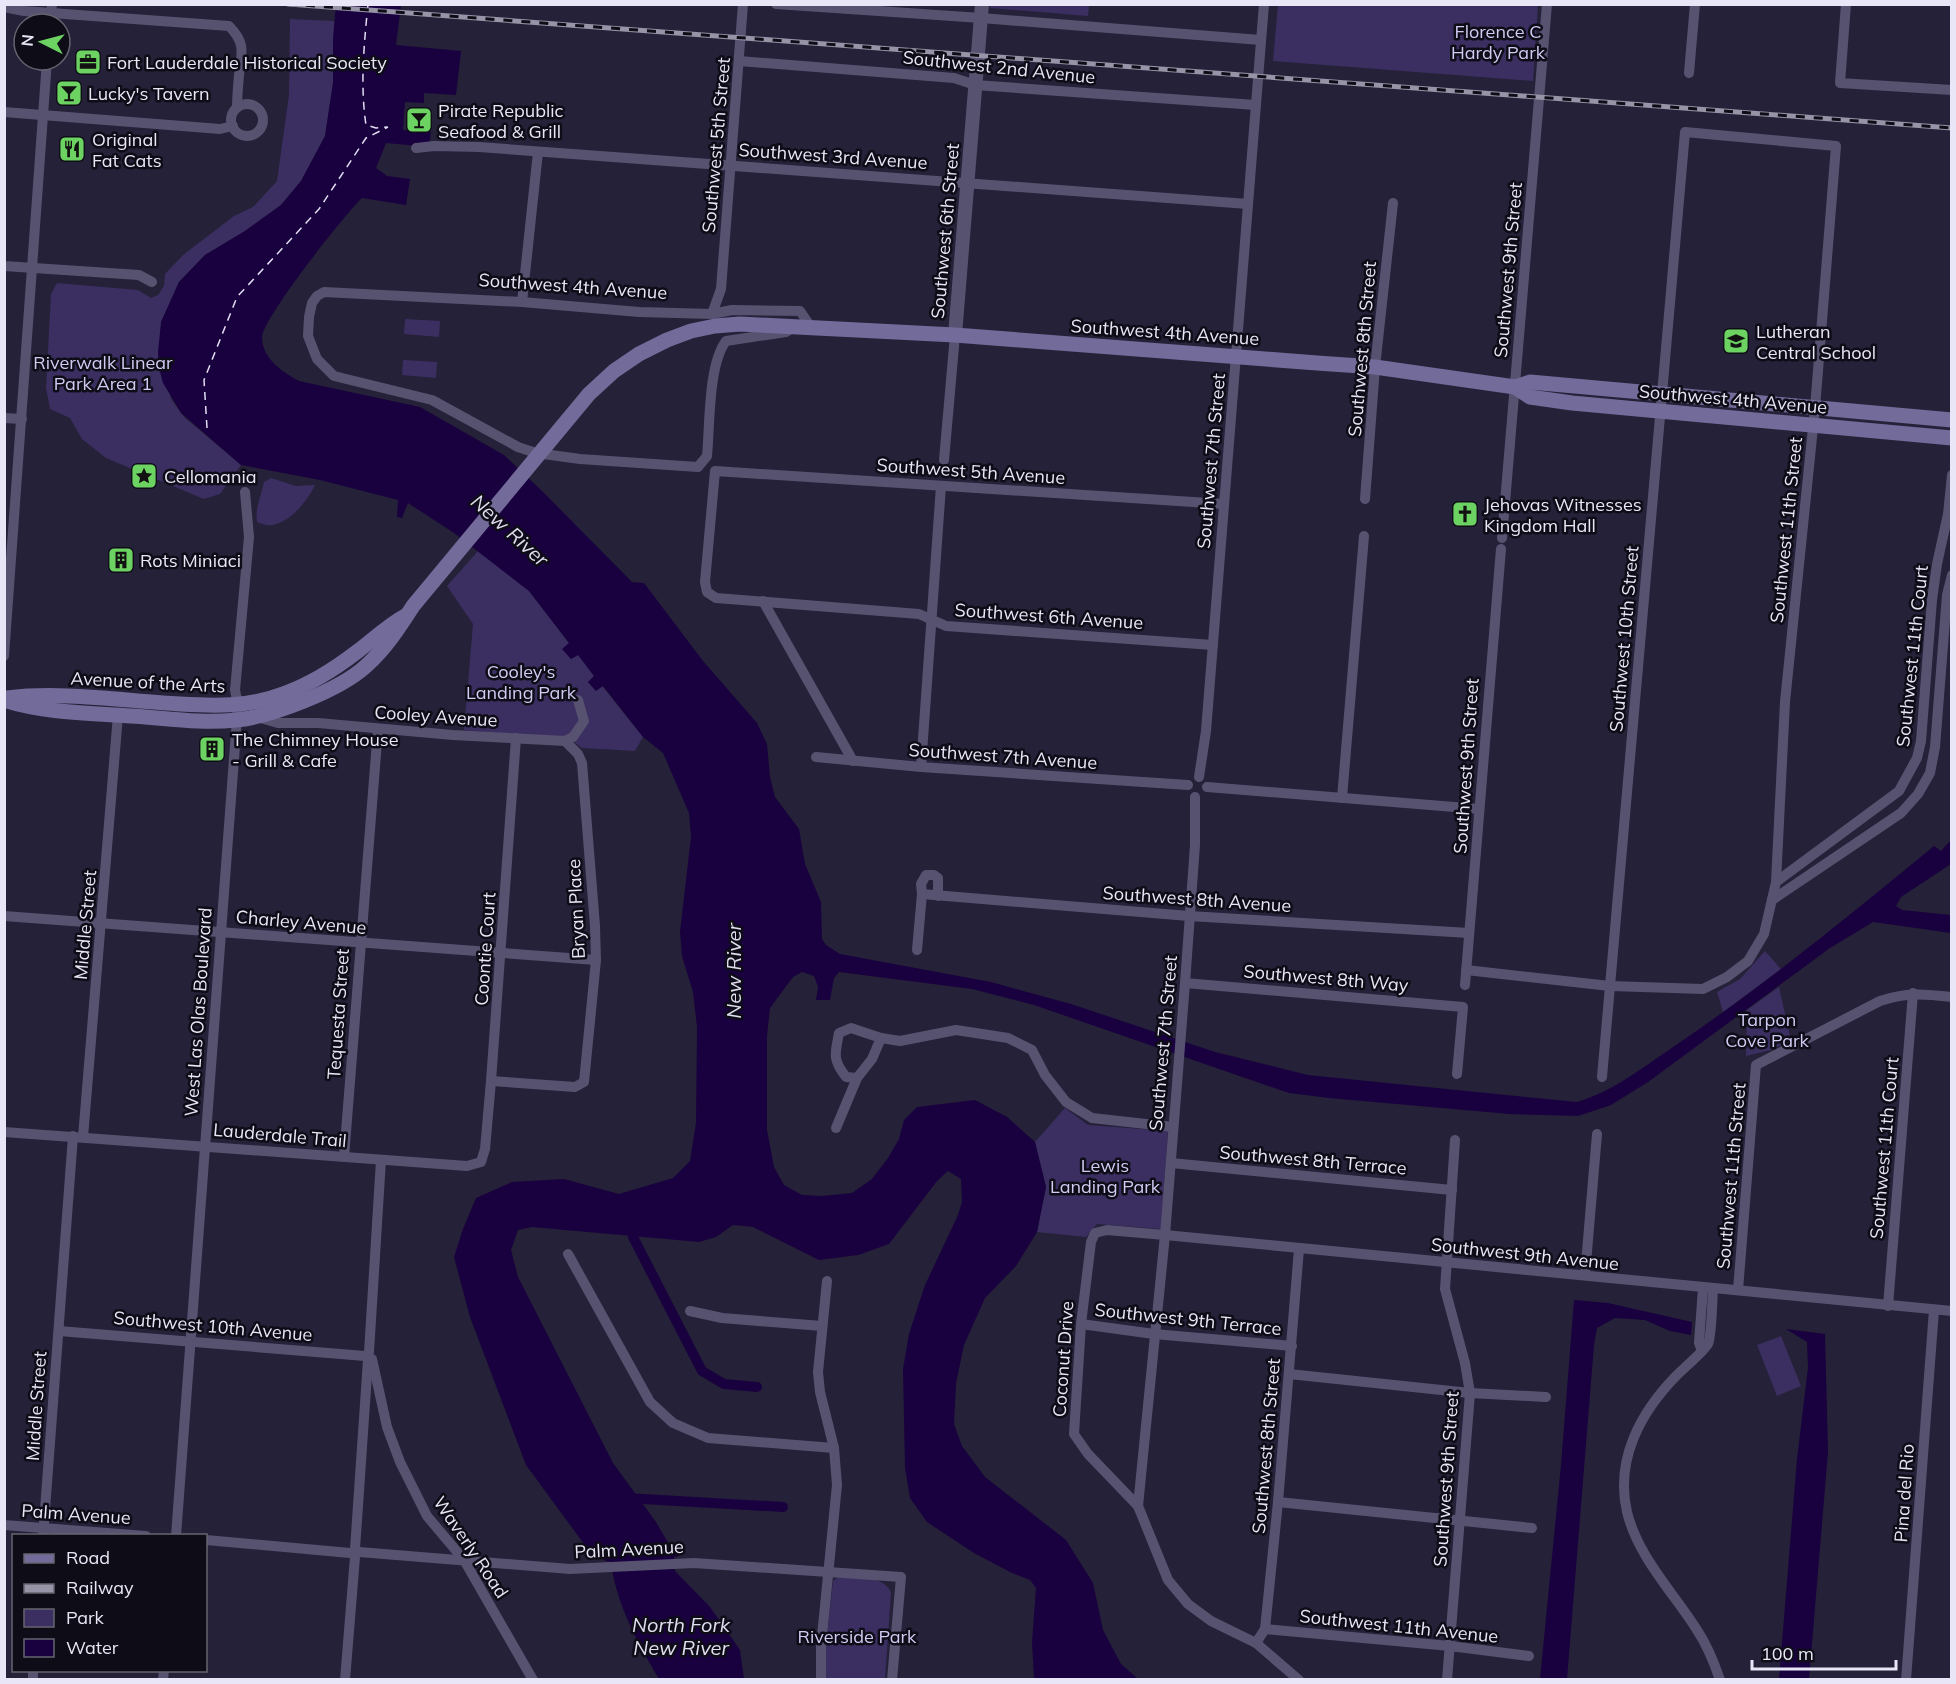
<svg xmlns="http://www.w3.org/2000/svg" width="1956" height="1684" viewBox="0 0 1956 1684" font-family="Mulish,sans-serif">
<rect width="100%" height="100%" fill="#252138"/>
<!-- green -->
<g fill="#3b2f61">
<path d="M 991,4 L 1089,4 L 1089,5 L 1088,16 L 990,8 Z"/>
<path d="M 1278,5 L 1538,5 L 1533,81 L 1273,61 Z"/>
<path d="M 290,19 L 334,21 L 333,83 L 325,136 L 301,181 L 281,205 L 245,231 L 205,255 L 179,282 L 161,322 L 171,399 L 184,417 L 241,465 L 220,494 L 204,499 L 106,458 L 82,439 L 70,418 L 50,409 L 46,388 L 51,294 L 57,283 L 138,290 L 151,298 L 158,295 L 164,286 L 165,274 L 183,255 L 234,216 L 253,207 L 277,181 L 289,95 Z"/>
<path d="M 405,319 L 440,321 L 439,337 L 404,334 Z"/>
<path d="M 403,360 L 437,362 L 436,378 L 402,375 Z"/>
<path d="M 271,478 L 296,486 L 315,485 C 308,500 290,523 272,525 C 267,526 262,524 257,522 C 255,508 261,496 264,482 Z"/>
<path d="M 478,551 L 529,591 L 569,643 L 563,649 L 571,659 L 578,654 L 594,676 L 588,682 L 596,691 L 602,686 L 643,737 L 635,751 L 582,748 L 570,739 L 464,730 L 473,624 L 447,586 Z"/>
<path d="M 1765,951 L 1781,969 L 1723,1012 L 1717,992 L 1740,979 Z"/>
<path d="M 1779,987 L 1791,1041 L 1771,1050 L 1746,1056 L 1747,1010 Z"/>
<path d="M 1065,1108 L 1088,1125 L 1168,1131 L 1161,1229 L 1097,1224 L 1086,1237 L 1037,1232 L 1046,1187 L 1035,1142 Z"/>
<path d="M 1781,1336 L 1801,1386 L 1777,1396 L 1757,1345 Z"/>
<path d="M 841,1575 C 858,1577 882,1575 891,1592 L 885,1679 L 822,1680 L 833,1581 Z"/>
</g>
<!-- water -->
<g fill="#19013f">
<path d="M 336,5 L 401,5 L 396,45 L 461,51 L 456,95 L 424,93 L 424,103 L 405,102 L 403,130 L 431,132 L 429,147 L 386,143 L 376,168 L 387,176 L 410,179 L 406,205 L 362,198 C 344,215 263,318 262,337 C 262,359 283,372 299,381 L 420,407 L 504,455 L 543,492 L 632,582 L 644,583 L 703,661 L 757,723 L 767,744 L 770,777 L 775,797 L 799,829 L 805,864 L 821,902 L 822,939 L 826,945 L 840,954 L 991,982 L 1071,1004 L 1215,1052 L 1308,1075 L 1577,1102 C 1614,1091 1645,1066 1676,1045 C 1766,984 1850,915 1934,846 L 1941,851 L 1951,840 L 1951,864 L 1901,897 L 1896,906 L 1902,910 L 1951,915 L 1951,933 L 1873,922 L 1830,948 L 1648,1082 L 1611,1105 L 1578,1116 L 1509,1114 L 1329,1098 L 1289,1093 L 1034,1005 L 972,989 L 839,972 L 834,978 L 830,1000 L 816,1000 L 818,987 L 814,976 L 802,972 L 793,977 L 770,1008 L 767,1036 L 767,1130 L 774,1167 L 784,1185 L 802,1195 L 822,1196 L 852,1193 L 872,1179 L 888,1158 L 899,1139 L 904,1120 L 917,1107 L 975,1100 L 1007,1117 L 1035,1142 L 1046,1187 L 1037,1232 L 1016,1266 L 985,1298 L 964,1345 L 956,1383 L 954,1424 L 962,1446 L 985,1477 L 1066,1540 L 1093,1583 L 1103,1630 L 1121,1664 L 1138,1679 L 1034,1679 L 1032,1642 L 1036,1588 L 1030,1580 L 1012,1573 L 974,1553 L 927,1522 L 910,1498 L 905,1468 L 903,1369 L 909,1334 L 925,1285 L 958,1215 L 962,1202 L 961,1179 L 948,1171 L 937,1181 L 889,1244 L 858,1255 L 819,1260 L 753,1227 L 733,1225 L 716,1237 L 699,1242 L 532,1227 L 518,1230 L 511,1250 L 518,1277 L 613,1463 L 656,1522 L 674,1553 L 678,1553 L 679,1556 L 674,1557 L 675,1571 L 710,1607 L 740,1650 L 744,1679 L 659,1679 C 638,1643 616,1604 611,1562 L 605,1561 L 604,1559 L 595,1559 L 526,1465 L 470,1317 L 454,1257 L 463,1229 L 476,1198 L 512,1182 L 564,1179 L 619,1194 L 673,1178 L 690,1161 L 696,1123 L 697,1027 L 693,992 L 682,956 L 680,932 L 691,837 L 689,813 L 663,753 L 643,737 L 603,686 L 596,691 L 588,682 L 594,676 L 578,655 L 571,659 L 562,649 L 569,643 L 529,591 L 454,533 L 408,503 L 402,518 L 397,517 L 398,500 L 320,480 L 241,465 L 181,413 L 163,383 L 159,368 L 158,352 L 161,322 L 179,282 L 205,255 L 245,231 L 281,205 L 301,181 L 325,136 L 333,83 L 333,39 Z"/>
<path d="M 1574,1300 L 1608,1303 L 1692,1322 L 1691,1335 L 1670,1331 L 1645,1320 L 1615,1318 L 1597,1328 L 1594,1345 L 1567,1679 L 1540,1679 L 1561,1465 Z"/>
<path d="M 1786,1329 L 1825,1334 L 1828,1452 L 1809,1679 L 1779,1679 L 1797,1459 L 1808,1368 L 1807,1342 Z"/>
</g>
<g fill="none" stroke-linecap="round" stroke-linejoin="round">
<!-- canal -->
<g stroke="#19013f" stroke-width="10">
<path d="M 633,1237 L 702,1371 L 724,1384 L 757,1387"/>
<path d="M 625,1498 L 783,1507"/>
</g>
<!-- ferry -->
<g stroke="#e1def2" stroke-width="1.5" stroke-dasharray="8 6" stroke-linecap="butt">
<path d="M 368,4 C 364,45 360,85 366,125 L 376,128 L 387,127"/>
<path d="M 207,428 L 204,380 L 237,297 L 319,209 L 366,138 L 388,127"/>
</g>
<!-- minor -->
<g stroke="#575270" stroke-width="10">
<path d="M 776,4 L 981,18 L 1261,40"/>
<path d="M 1846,4 L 1840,83 L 1952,90"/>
<path d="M 4,7 L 24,11 L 229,26 C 246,43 242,53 239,75 C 238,86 237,97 237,108"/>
<path d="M 50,24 L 52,4"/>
<path d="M 739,61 L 954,78 L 975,85 L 1256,105"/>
<path d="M 1689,73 L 1695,4"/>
<circle cx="247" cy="120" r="16"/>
<path d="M 4,112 L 220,129 L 233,126"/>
<path d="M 416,148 L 434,146 L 479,147 L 1248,204"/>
<path d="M 4,266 L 139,275 L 152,282"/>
<path d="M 522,302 L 538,152"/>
<path d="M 712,314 L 721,289 L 743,4"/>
<path d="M 789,330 L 786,332 L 726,341 C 708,365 710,425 707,456 L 698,467 L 580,459 L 536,453 L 518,447 L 432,400 L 334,376 L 317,359 L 308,336 L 309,317 L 312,303 L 317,296 L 324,292 L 522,302 L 639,312 L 712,314 L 732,310 L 800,311 L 811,327"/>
<path d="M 4,418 L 22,419"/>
<path d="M 944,460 L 955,335"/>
<path d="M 1365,499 L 1375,367 L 1393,203"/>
<path d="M 1502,538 L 1547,4"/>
<path d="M 763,601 L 853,761"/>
<path d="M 1213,645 L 946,626 L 919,614 L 716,598 L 707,592 L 705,582 L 715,471 L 1224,504"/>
<path d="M 4,656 L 47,60"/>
<path d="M 257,717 L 278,723 L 318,723 L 453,735 L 565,741 L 573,737 L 584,721 L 578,700"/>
<path d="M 816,757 L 921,767 L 1188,785"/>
<path d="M 921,767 L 941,486"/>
<path d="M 1199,777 L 1206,731 L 1264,4"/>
<path d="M 1207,787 L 1479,809"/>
<path d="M 1342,798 L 1364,536"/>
<path d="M 1776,882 L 1899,791 L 1917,758 L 1921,741 L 1932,600 L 1937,564 L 1948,514 L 1952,475"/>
<path d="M 922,894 L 1189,916 L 1469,933"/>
<path d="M 1772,900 L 1901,813 L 1918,794 L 1930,773 L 1935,747 L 1947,595 L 1952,575"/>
<path d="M 4,916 L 596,960"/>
<path d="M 917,950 L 922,894 L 921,884 L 926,875 L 934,875 L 938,878 L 938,896"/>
<path d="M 1466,970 L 1610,986 L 1703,989 L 1727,977 L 1748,961 L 1764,934 L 1776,882 L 1785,702 L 1815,408 L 1836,146 L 1685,132 C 1657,447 1630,762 1602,1077"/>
<path d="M 1185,983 L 1463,1007 L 1457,1074"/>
<path d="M 1465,985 L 1501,549"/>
<path d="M 851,1028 L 881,1038 L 872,1059 L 857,1078 L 846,1077 C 832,1059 835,1054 839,1033 Z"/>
<path d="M 881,1038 L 900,1041 L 956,1030 L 1008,1038 L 1032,1050 L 1045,1075 L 1066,1102 L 1092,1118 L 1173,1127"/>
<path d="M 491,1081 L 575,1087 L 584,1082 L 596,960 L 595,926 L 582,763 L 578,754 L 565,741"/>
<path d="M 836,1128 L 857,1078"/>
<path d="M 4,1132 L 467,1166 L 481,1162 L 485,1149 L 491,1081 L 516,738"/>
<path d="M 83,1137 L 118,715"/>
<path d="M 344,1157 L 378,729"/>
<path d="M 1171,1163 L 1452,1190"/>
<path d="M 568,1254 L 650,1402 L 673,1423 L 708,1438 L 834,1448"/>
<path d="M 1585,1275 L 1597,1134"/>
<path d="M 1713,1289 C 1712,1302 1712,1333 1708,1344 C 1704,1351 1683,1369 1676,1376 C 1640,1413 1615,1460 1627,1512 C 1638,1557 1673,1592 1697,1630 C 1707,1645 1714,1662 1720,1680"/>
<path d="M 1738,1290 L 1756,1065 L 1880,1001 C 1906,992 1925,994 1952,997"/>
<path d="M 1888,1306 L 1913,993"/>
<path d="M 690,1311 L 722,1318 L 822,1326"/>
<path d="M 1081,1324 L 1154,1334 L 1292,1346"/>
<path d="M 59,1331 L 365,1356"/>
<path d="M 1702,1351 L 1699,1343 L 1703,1288"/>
<path d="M 369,1352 L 381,1160"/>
<path d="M 372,1359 L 387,1427 L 400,1462 L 427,1516 L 464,1560 L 533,1680"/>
<path d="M 1289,1374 L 1470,1393 L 1546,1397"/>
<path d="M 1278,1502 L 1532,1528"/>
<path d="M 1138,1506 L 1165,1235 L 1185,983 L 1195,845 L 1195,797"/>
<path d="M 4,1525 L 146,1536"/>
<path d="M 43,1536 L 73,1136"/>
<path d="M 176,1536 L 238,705 L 235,690 L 249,537 L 245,492"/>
<path d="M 206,1540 L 350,1553"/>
<path d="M 355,1549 L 368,1360"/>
<path d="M 359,1552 L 570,1569 L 694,1563 L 901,1577 L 892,1680"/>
<path d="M 1265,1629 L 1450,1646 L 1529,1656"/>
<path d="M 1256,1643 L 1265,1629 L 1278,1502 L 1299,1249"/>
<path d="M 33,1680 L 33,1670"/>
<path d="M 163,1680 L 164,1670"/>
<path d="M 345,1680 L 355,1557"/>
<path d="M 821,1680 L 821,1646 L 837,1485 L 834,1448 L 820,1392 L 818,1372 L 827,1281"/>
<path d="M 1299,1680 L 1256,1643 L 1211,1621 L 1188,1604 L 1168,1580 L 1138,1506 L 1088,1454 L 1074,1434 L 1081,1324 L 1091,1242 L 1095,1233 L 1107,1230 L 1165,1235 L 1952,1311"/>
<path d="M 1447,1680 L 1470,1393 L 1465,1363 L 1445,1289 L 1455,1140"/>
<path d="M 1906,1680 L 1934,1310"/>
</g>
<!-- tertiary -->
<path stroke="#575270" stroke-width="14" d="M 955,335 L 982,4"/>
<!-- secondary -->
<g stroke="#736b9a" stroke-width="15">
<path d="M 1515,387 L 1530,397 L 1572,403 L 1952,438"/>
<path d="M 7,698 C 61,691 125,701 180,704 C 215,706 250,707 283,694 C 309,685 336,668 358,651 C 374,639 387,626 405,616"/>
<path d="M 4,700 C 45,713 89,713 131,716 C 165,718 201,724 236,720 C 271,717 340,690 366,666 C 385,649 399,628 413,606 L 589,394 L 614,371 L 639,354 L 667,340 L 691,331 L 715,326 L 740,324 L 955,335 L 1317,363 L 1375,367 L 1515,387 L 1530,382 L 1952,420"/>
</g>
<defs>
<path id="rail" d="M 288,4 L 1952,128"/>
</defs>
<!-- rail casing -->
<use href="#rail" stroke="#9794a7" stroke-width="5"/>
<!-- rail -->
<use href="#rail" stroke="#0e0c16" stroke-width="3" stroke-dasharray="9" stroke-linecap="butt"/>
</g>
<!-- icons -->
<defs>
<symbol id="office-square" viewBox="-11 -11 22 22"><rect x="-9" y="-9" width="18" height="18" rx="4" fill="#6cd362" stroke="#0e0c16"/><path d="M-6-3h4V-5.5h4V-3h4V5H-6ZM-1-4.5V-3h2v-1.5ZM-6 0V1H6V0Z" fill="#111"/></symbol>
<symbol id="bar-square" viewBox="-11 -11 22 22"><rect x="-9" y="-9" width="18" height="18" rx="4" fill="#6cd362" stroke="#0e0c16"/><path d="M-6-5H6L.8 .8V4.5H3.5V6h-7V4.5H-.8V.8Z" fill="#111"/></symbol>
<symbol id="restaurant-square" viewBox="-11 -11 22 22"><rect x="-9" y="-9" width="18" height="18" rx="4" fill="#6cd362" stroke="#0e0c16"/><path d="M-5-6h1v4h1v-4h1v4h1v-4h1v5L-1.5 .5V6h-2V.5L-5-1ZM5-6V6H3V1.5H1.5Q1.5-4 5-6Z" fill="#111"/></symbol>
<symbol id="school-square" viewBox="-11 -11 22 22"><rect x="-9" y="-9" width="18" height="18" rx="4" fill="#6cd362" stroke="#0e0c16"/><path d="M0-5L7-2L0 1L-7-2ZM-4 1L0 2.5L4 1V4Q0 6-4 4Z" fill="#111"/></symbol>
<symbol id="sight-square" viewBox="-11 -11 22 22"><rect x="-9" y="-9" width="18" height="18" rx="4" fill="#6cd362" stroke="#0e0c16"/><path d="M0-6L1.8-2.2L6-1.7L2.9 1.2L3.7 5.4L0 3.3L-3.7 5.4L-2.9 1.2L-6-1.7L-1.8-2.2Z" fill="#111"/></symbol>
<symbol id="church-square" viewBox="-11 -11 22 22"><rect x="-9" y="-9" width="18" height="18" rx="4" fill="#6cd362" stroke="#0e0c16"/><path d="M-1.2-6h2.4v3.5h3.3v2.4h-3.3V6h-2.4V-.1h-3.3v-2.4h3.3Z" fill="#111"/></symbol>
<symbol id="building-square" viewBox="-11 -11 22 22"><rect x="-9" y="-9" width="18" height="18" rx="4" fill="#6cd362" stroke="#0e0c16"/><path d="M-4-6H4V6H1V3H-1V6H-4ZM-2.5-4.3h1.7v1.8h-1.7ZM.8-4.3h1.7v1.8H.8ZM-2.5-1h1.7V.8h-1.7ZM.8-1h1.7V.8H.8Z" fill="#111"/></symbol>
</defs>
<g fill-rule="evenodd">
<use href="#office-square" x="73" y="47" width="30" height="30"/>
<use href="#bar-square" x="54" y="78" width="30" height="30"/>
<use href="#bar-square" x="404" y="105" width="30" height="30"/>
<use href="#restaurant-square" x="57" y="134" width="30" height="30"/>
<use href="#school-square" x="1721" y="326" width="30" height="30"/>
<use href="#sight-square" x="129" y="461" width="30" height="30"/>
<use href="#church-square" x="1450" y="499" width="30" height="30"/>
<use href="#building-square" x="106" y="545" width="30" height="30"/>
<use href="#building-square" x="197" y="734" width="30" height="30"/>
</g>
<g text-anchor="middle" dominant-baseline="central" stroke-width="5" stroke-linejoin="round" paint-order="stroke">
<!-- park labels -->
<g font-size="18" fill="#d0cbf2" stroke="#0e0c16">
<text x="1498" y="31">Florence C<tspan x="1498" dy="21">Hardy Park</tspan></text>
<text x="103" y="362">Riverwalk Linear<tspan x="103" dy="21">Park Area 1</tspan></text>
<text x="521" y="671">Cooley's<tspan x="521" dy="21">Landing Park</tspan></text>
<text x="1767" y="1019">Tarpon<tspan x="1767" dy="21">Cove Park</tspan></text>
<text x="1105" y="1165">Lewis<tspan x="1105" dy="21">Landing Park</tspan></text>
<text x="857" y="1636">Riverside Park</text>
</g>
<!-- poi labels -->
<g font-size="18" fill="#e9e7f7" stroke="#0e0c16" text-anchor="start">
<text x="107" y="62">Fort Lauderdale Historical Society</text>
<text x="88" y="93">Lucky's Tavern</text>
<text x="438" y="110">Pirate Republic<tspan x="438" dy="21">Seafood &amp; Grill</tspan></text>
<text x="92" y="139">Original<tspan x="92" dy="21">Fat Cats</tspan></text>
<text x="1756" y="331">Lutheran<tspan x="1756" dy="21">Central School</tspan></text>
<text x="164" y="476">Cellomania</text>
<text x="1484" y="504">Jehovas Witnesses<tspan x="1484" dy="21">Kingdom Hall</tspan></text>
<text x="140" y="560">Rots Miniaci</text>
<text x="232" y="739">The Chimney House<tspan x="232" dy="21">- Grill &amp; Cafe</tspan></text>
</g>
<!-- street labels -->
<g font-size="18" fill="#e9e7f7" stroke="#0e0c16">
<text transform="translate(999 67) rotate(6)">Southwest 2nd Avenue</text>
<text transform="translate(716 145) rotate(-85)">Southwest 5th Street</text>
<text transform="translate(833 156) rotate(4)">Southwest 3rd Avenue</text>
<text transform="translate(945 231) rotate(-85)">Southwest 6th Street</text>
<text transform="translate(1508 270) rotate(-85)">Southwest 9th Street</text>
<text transform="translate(573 286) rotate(4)">Southwest 4th Avenue</text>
<text transform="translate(1165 332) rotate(4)">Southwest 4th Avenue</text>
<text transform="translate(1362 349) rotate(-85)">Southwest 8th Street</text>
<text transform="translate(1733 399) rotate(5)">Southwest 4th Avenue</text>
<text transform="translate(1211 461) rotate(-85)">Southwest 7th Street</text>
<text transform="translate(971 471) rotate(4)">Southwest 5th Avenue</text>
<text transform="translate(1786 530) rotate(-84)">Southwest 11th Street</text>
<text transform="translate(1049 616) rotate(4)">Southwest 6th Avenue</text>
<text transform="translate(1624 639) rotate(-85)">Southwest 10th Street</text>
<text transform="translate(1912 656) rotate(-84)">Southwest 11th Court</text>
<text transform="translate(148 682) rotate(3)">Avenue of the Arts</text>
<text transform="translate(436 716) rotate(4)">Cooley Avenue</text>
<text transform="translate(1003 756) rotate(4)">Southwest 7th Avenue</text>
<text transform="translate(1466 766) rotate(-86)">Southwest 9th Street</text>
<text transform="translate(1197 899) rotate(4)">Southwest 8th Avenue</text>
<text transform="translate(576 909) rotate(-93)">Bryan Place</text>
<text transform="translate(301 922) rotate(5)">Charley Avenue</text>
<text transform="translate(85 925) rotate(-85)">Middle Street</text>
<text transform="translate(485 949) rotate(-86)">Coontie Court</text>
<text transform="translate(1326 978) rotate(5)">Southwest 8th Way</text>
<text transform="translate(198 1012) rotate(-86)">West Las Olas Boulevard</text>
<text transform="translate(338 1014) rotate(-86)">Tequesta Street</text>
<text transform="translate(1163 1043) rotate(-85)">Southwest 7th Street</text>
<text transform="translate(280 1135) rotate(5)">Lauderdale Trail</text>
<text transform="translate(1884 1148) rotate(-85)">Southwest 11th Court</text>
<text transform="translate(1313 1160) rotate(5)">Southwest 8th Terrace</text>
<text transform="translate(1731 1176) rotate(-85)">Southwest 11th Street</text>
<text transform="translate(1525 1254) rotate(6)">Southwest 9th Avenue</text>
<text transform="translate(1188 1319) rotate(6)">Southwest 9th Terrace</text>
<text transform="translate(213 1326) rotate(5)">Southwest 10th Avenue</text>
<text transform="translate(1063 1359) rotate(-86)">Coconut Drive</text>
<text transform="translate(36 1406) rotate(-86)">Middle Street</text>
<text transform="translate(1266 1446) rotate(-85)">Southwest 8th Street</text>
<text transform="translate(1446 1479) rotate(-86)">Southwest 9th Street</text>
<text transform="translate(1904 1493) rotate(-86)">Pina del Rio</text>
<text transform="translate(76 1514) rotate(4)">Palm Avenue</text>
<text transform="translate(471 1547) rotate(56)">Waverly Road</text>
<text transform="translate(629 1549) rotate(-3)">Palm Avenue</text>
<text transform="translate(1399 1626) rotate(6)">Southwest 11th Avenue</text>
</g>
<!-- water labels -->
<g font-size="20" font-style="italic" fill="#e1def2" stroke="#0e0c16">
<text transform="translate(510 530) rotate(42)">New River</text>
<text transform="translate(733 971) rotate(-90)">New River</text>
<text x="681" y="1624">North Fork<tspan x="681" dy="23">New River</tspan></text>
</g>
</g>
<!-- border -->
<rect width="1956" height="1684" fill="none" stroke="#e9e7f7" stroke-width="12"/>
<!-- legend -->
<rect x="12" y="1534" width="195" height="138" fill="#0e0c16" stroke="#666470" stroke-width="1.5"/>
<rect x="24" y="1554" width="30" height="9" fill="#736b9a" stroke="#666470" stroke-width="1.5"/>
<text x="66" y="1564" font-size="18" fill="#e9e7f7">Road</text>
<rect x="24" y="1584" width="30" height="9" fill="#9794a7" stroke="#666470" stroke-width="1.5"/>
<text x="66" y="1594" font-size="18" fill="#e9e7f7">Railway</text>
<rect x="24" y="1609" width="30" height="18" fill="#3b2f61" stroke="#666470" stroke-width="1.5"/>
<text x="66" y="1624" font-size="18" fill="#e9e7f7">Park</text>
<rect x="24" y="1639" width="30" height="18" fill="#19013f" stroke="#666470" stroke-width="1.5"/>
<text x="66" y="1654" font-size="18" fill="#e9e7f7">Water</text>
<!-- north arrow -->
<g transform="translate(42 42) rotate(276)"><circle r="28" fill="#0e0c16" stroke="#666470" stroke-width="1.5"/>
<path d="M0-4.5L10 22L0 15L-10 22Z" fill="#6cd362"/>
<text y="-9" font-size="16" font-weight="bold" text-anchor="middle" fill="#e9e7f7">N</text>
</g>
<!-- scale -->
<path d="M1752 1660v9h144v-9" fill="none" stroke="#e9e7f7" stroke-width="3"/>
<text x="1761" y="1660" font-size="18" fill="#e9e7f7" stroke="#0e0c16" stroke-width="4.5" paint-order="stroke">100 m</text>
</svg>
